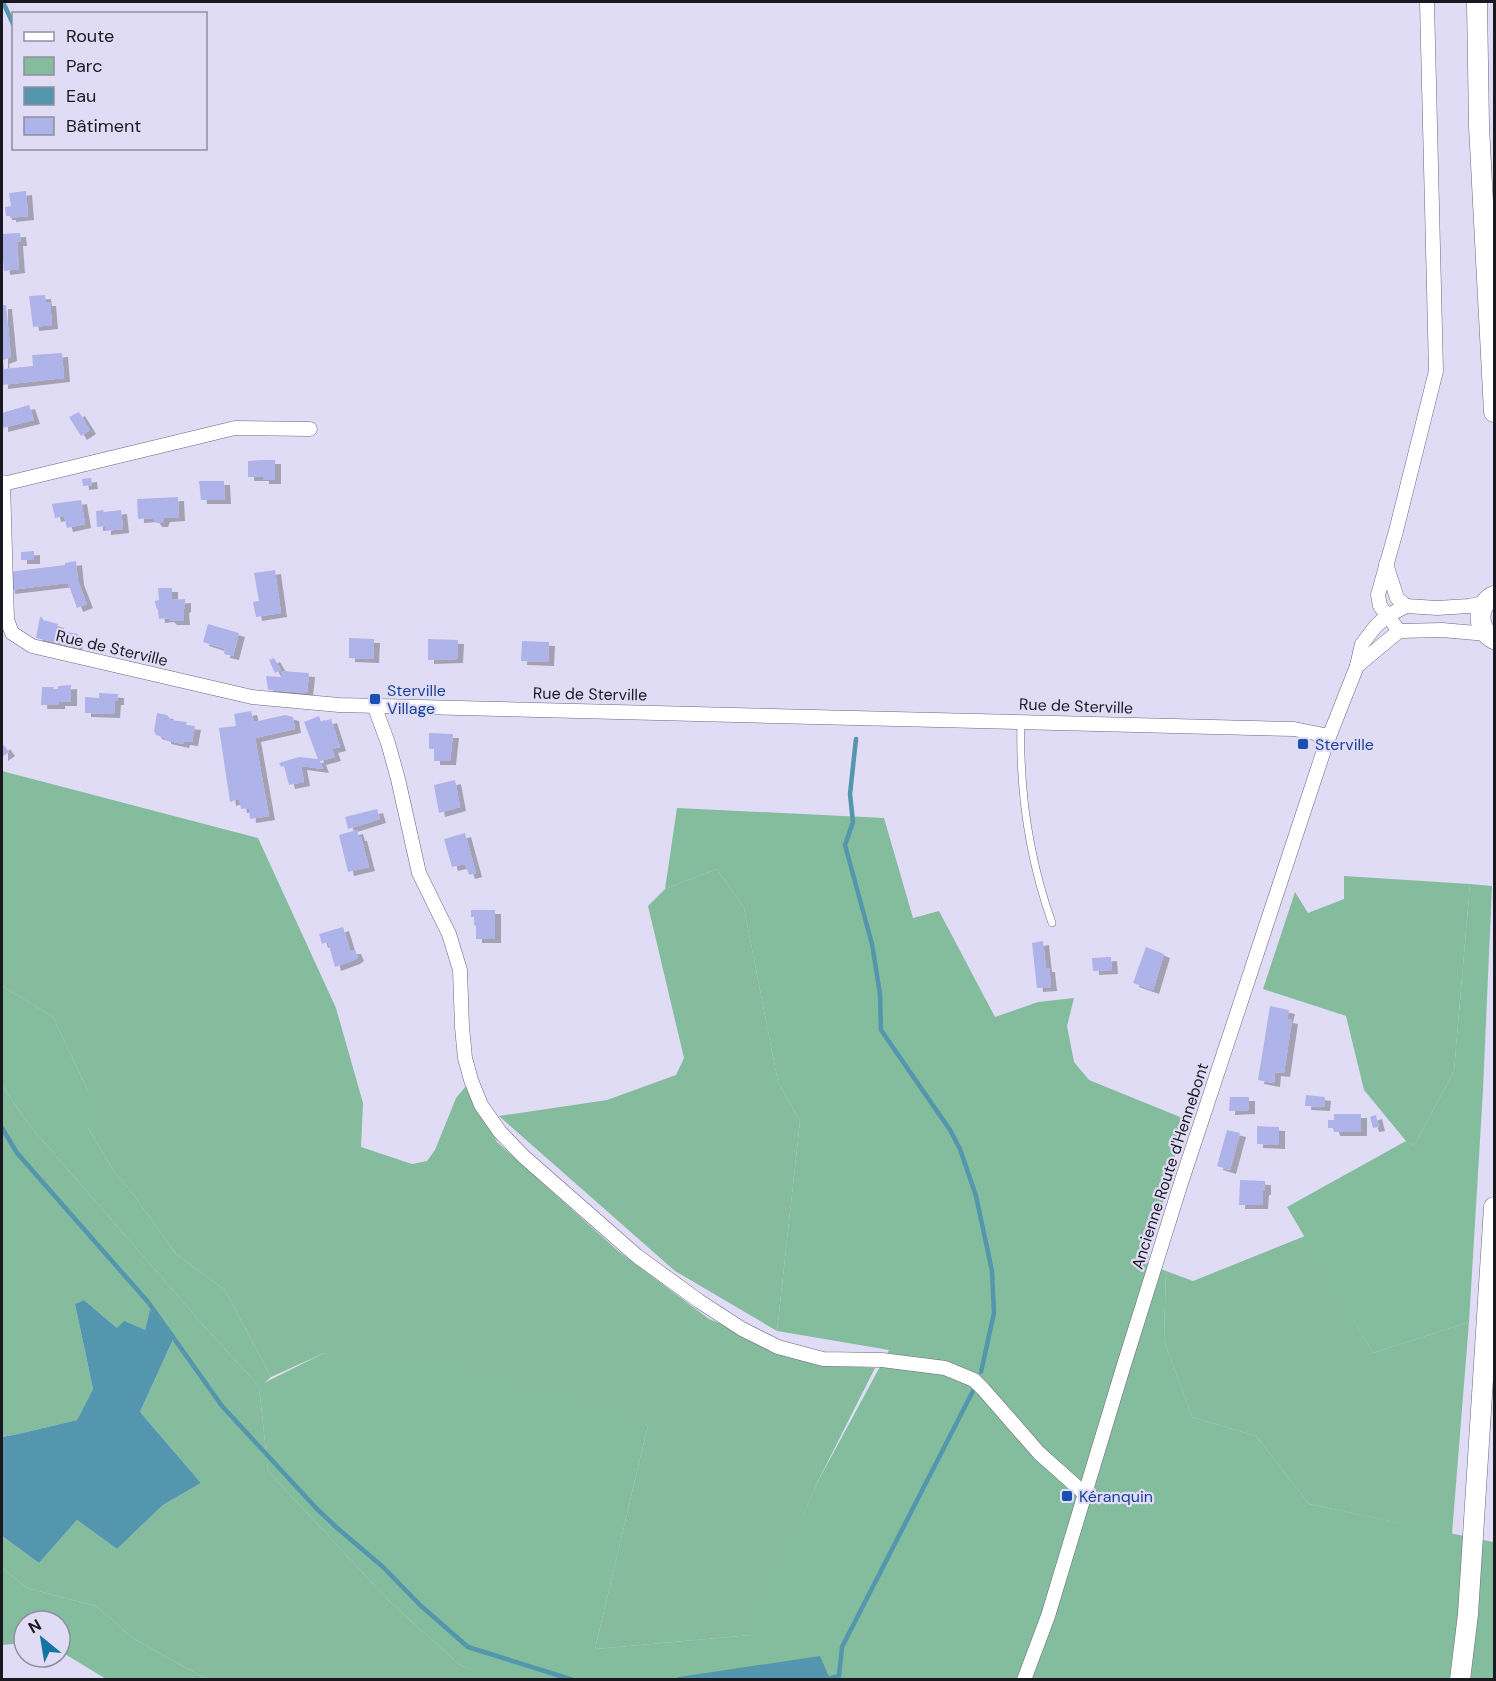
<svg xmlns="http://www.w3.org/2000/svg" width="1496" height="1681" viewBox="0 0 1496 1681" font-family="'DM Sans',sans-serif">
<defs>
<filter id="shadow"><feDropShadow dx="6" dy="4" stdDeviation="0" flood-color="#0004"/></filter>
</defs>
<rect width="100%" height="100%" fill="#e1dcf6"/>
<!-- green -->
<g fill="#85bc9d">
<path d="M 2,771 L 258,838 L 336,1008 L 363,1103 L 361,1147 L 412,1164 L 427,1161 L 435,1150 L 456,1098 L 466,1086 L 497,1142 L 618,1251 L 709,1319 L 819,1364 L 875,1368 L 817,1483 L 752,1635 L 595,1649 L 648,1425 L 324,1353 L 271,1377 L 225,1290 L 176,1254 L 133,1194 L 115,1173 L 88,1128 L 88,1091 L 53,1017 L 2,986 Z"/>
<path d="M 717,869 L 744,908 L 778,1082 L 800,1121 L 777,1331 L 675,1271 L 499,1116 L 607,1100 L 676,1075 L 684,1058 L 648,906 L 665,889 Z"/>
<path d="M 1344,876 L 1470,884 L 1454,1071 L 1414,1146 L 1406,1141 L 1364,1090 L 1346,1016 L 1263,989 L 1295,892 L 1308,913 L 1344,899 Z"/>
<path d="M 2,1085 L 30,1126 L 204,1326 L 259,1386 L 268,1471 L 389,1601 L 460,1665 L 495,1679 L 206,1679 L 134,1639 L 96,1606 L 27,1588 L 2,1568 L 2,1536 L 39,1563 L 77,1520 L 117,1549 L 163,1505 L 201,1483 L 140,1412 L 175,1335 L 150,1311 L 145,1330 L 117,1328 L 84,1300 L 75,1304 L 93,1389 L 77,1420 L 18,1434 L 2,1437 Z"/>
<path d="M 1305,1236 L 1373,1353 L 1469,1322 L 1452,1534 L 1309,1504 L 1256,1436 L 1192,1417 L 1164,1340 L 1166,1271 L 1193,1281 Z"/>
</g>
<!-- forest -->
<g fill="#83bd9d">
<path d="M 677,808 L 884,818 L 913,918 L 939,911 L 995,1017 L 1038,1002 L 1074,998 L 1067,1026 L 1074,1062 L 1089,1080 L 1185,1119 L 1147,1263 L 1166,1271 L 1164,1340 L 1192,1417 L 1256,1436 L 1309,1504 L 1493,1542 L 1494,1532 L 1494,1679 L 495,1680 L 460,1665 L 389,1601 L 268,1471 L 259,1386 L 204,1326 L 30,1126 L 2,1085 L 2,986 L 53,1017 L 88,1091 L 88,1128 L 115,1173 L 133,1194 L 176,1254 L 225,1290 L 271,1377 L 264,1383 L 324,1353 L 444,1367 L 648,1425 L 595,1649 L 751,1635 L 817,1483 L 889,1350 L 777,1331 L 800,1121 L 778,1082 L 744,908 L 717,869 L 665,889 Z"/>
<path d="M 1470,884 L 1492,886 L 1483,1090 L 1469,1322 L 1373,1353 L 1287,1207 L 1406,1141 L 1414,1146 L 1454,1071 Z"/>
<path d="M 2,1568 L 27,1588 L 96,1606 L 134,1639 L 206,1679 L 106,1679 L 60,1651 L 60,1621 L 24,1621 L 24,1643 L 2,1645 Z"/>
</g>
<!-- water -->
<g fill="#5396ae">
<path d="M 84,1300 L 117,1328 L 124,1321 L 145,1330 L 150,1310 L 175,1335 L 140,1412 L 201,1483 L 163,1505 L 117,1549 L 77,1520 L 39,1563 L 2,1536 L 2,1437 L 18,1434 L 77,1420 L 93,1389 L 75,1304 Z"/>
<path d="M 820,1656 L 830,1679 L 673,1679 L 679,1677 Z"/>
</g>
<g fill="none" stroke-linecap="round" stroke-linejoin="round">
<!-- stream -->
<g stroke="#5396ae" stroke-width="4.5">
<path d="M 3,2 L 14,26"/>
<path d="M 856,739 L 850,794 L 853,822 L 845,845 L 872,944 L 880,994 L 881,1030 L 950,1130 L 960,1149 L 976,1196 L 992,1271 L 994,1313 L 981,1372"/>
<path d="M 2,1128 L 17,1153 L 148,1302 L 222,1406 L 317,1509 L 336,1527 L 383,1567 L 420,1605 L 468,1647 L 573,1680"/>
<path d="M 824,1680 L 839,1676 L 842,1647 L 974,1389"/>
</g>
</g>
<!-- building -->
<g fill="#aeb3e9" filter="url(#shadow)">
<path d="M 26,191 L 28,216 L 10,218 L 10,216 L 6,216 L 5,207 L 11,206 L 9,193 Z"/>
<path d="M 20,233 L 21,242 L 17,242 L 19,269 L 4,271 L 3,258 L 2,258 L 2,234 Z"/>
<path d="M 45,295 L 46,302 L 50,302 L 52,325 L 33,327 L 29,296 Z"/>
<path d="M 2,305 L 6,305 L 11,357 L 3,360 L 4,369 L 33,366 L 32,355 L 62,353 L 64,378 L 2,385 Z"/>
<path d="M 29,405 L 34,420 L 2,428 L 2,413 Z"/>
<path d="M 79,412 L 90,430 L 81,436 L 69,417 Z"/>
<path d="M 263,460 L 275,460 L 275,480 L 263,480 L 263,477 L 248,477 L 248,461 Z"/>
<path d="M 91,478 L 92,485 L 83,486 L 82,479 Z"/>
<path d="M 199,481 L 224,481 L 225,500 L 201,500 Z"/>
<path d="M 178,497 L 179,517 L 164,518 L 162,523 L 156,523 L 153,518 L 138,519 L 137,499 Z"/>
<path d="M 81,500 L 85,524 L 67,528 L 64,516 L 55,518 L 52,504 Z"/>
<path d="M 103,510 L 104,512 L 121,510 L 123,529 L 105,531 L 105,526 L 97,527 L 96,511 Z"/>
<path d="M 34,551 L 34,560 L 21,560 L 21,552 Z"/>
<path d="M 76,561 L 78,581 L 87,604 L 77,608 L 68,583 L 9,590 L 8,572 L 65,565 L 65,563 Z"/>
<path d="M 275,570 L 281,613 L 256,617 L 253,602 L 259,601 L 254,573 Z"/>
<path d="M 158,588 L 172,588 L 172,600 L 185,599 L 185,608 L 183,609 L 184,621 L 171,621 L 168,618 L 159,619 L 158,610 L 156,607 L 155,601 L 159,600 Z"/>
<path d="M 40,617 L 43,618 L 43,620 L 58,624 L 56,630 L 78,634 L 76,647 L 36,638 Z"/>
<path d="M 208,624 L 239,633 L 233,656 L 224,654 L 225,649 L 203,642 Z"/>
<path d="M 349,638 L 374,639 L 373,659 L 349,658 Z"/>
<path d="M 428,639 L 458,640 L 457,659 L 428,660 Z"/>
<path d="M 522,641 L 549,642 L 548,662 L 521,661 Z"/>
<path d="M 274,658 L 281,670 L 275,673 L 269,660 Z"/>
<path d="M 282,671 L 309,673 L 307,693 L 268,690 L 266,676 L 281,677 Z"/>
<path d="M 71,685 L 71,702 L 59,702 L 59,705 L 41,705 L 42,687 L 54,687 L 53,689 L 58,689 L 58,686 Z"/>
<path d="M 99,693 L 118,694 L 118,701 L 115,701 L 114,714 L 85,713 L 85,697 L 99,698 Z"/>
<path d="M 251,711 L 254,722 L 285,715 L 293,717 L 295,729 L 255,738 L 269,816 L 250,819 L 249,808 L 241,809 L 239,799 L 230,802 L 219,728 L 236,726 L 234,714 Z"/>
<path d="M 157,713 L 167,715 L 171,720 L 187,722 L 186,725 L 195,726 L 192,742 L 184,741 L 183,744 L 165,740 L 165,738 L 156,735 L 154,731 Z"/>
<path d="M 319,716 L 321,722 L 331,719 L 340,747 L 332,749 L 335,757 L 320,761 L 323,769 L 301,766 L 304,782 L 289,785 L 284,766 L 281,767 L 279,763 L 299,757 L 318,759 L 304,722 Z"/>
<path d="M 429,733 L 453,734 L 450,761 L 434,761 L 434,749 L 429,749 Z"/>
<path d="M 4,745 L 9,752 L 2,757 L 2,747 Z"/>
<path d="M 455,780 L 460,807 L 439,813 L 434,785 Z"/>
<path d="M 377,809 L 380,819 L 348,829 L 345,817 Z"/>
<path d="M 357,830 L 359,837 L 361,837 L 369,867 L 348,872 L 339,835 Z"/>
<path d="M 465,833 L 476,873 L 469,875 L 465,864 L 452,867 L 444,839 Z"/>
<path d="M 471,910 L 495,910 L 495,939 L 476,939 L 476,926 L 474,925 L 474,917 L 471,917 Z"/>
<path d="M 343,927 L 350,950 L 355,950 L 358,957 L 354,960 L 335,967 L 328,942 L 322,944 L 319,934 Z"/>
<path d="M 1043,941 L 1046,968 L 1049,968 L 1051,987 L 1037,988 L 1032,943 Z"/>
<path d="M 1146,947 L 1164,954 L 1153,990 L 1133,983 Z"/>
<path d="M 1111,957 L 1112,970 L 1093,971 L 1092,958 Z"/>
<path d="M 1270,1006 L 1289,1010 L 1287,1019 L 1292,1020 L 1284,1073 L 1275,1072 L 1274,1083 L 1258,1080 Z"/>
<path d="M 1306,1095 L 1325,1097 L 1324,1107 L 1305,1106 Z"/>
<path d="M 1230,1097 L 1249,1097 L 1249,1110 L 1229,1111 Z"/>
<path d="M 1334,1114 L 1361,1114 L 1361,1132 L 1334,1132 L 1333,1128 L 1328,1128 L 1328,1120 L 1334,1120 Z"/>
<path d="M 1376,1115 L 1379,1127 L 1373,1128 L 1370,1117 Z"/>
<path d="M 1257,1126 L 1279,1127 L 1279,1145 L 1257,1144 Z"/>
<path d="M 1227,1130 L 1240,1133 L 1230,1170 L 1217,1166 Z"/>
<path d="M 1240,1180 L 1265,1181 L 1265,1191 L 1263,1191 L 1262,1205 L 1239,1205 Z"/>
</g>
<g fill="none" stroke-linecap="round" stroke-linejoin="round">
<defs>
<path id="lane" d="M 1021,721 C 1019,790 1029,858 1052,923"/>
<g id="street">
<path d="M 2,482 L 3,484 L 7,620 L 12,633 L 32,646 L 252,697 L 339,705 L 1294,729 L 1329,736"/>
<path d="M 3,484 L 235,428 L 310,429"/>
<path d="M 1386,564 L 1397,598 L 1406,606"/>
<path d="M 1399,631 L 1380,606 L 1378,595 L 1396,531 L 1436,371 L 1427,2"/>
<path d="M 1357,666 L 1399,631 L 1442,630 L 1487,634"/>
<path d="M 374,705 L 388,743 L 398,779 L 419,873 L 449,934 L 460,970 L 462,1027 L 465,1058 L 471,1080 L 481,1105 L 500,1132 L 523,1156 L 637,1256 L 699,1301 L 742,1329 L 778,1347 L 823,1359 L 882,1360 L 945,1368 L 974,1380 L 983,1389 L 1039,1453 L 1085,1494"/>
<path d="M 1024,1680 L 1048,1616 L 1123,1368 L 1181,1183 L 1325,747 L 1357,666 L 1362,644 L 1376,626 L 1387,616 L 1406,606 L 1437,608 L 1469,606 L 1485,603"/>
</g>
<g id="secondary">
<path d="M 1477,2 L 1479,126 L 1494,412"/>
<path d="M 1494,596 C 1476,605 1476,629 1494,639"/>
<path d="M 1460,1680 L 1468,1614 L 1494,1207"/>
</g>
</defs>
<!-- lane casing -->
<use href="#lane" stroke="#6b677d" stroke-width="8"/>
<!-- street casing -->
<use href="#street" stroke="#6b677d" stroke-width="15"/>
<!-- secondary casing -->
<use href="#secondary" stroke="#6b677d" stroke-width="21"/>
<!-- lane -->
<use href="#lane" stroke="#fff" stroke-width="7"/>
<!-- street -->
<use href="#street" stroke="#fff" stroke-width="14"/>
<!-- secondary -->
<use href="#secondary" stroke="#fff" stroke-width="20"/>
</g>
<!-- markers -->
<g fill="#1a4fb4" stroke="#e1dcf6" stroke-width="2">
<rect x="369" y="693" width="12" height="12" rx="3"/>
<rect x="1297" y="738" width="12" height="12" rx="3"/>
<rect x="1061" y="1490" width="12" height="12" rx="3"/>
</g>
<g text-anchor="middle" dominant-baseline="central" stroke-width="4.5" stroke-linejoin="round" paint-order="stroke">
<!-- street labels -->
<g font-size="16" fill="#1a1821" stroke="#e1dcf6">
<text transform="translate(112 648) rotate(13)">Rue de Sterville</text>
<text transform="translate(590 694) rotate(1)">Rue de Sterville</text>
<text transform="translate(1076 706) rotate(2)">Rue de Sterville</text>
<text transform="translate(1170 1166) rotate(-72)">Ancienne Route d'Hennebont</text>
</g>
<!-- transit labels -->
<g font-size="16" fill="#164399" stroke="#e1dcf6" text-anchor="start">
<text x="387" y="690">Sterville<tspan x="387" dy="18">Village</tspan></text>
<text x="1315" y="744">Sterville</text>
<text x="1079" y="1496">Kéranquin</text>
</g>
</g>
<!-- border -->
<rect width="1496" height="1681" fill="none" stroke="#1a1821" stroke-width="6"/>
<!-- legend -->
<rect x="12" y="12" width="195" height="138" fill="#e1dcf6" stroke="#918ea1" stroke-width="1.5"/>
<rect x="24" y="32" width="30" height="9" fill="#ffffff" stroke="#918ea1" stroke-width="1.5"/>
<text x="66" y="42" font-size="18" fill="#1a1821">Route</text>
<rect x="24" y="57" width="30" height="18" fill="#85bc9d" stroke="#918ea1" stroke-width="1.5"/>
<text x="66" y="72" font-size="18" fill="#1a1821">Parc</text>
<rect x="24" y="87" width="30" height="18" fill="#5396ae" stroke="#918ea1" stroke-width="1.5"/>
<text x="66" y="102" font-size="18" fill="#1a1821">Eau</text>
<rect x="24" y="117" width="30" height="18" fill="#aeb3e9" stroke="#918ea1" stroke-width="1.5"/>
<text x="66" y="132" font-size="18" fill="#1a1821">Bâtiment</text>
<!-- north arrow -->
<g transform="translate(42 1639) rotate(330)"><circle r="28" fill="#e1dcf6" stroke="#918ea1" stroke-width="1.5"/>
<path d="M0-4.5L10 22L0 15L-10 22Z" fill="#1575a2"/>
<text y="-9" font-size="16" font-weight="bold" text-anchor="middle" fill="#1a1821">N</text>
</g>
</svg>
